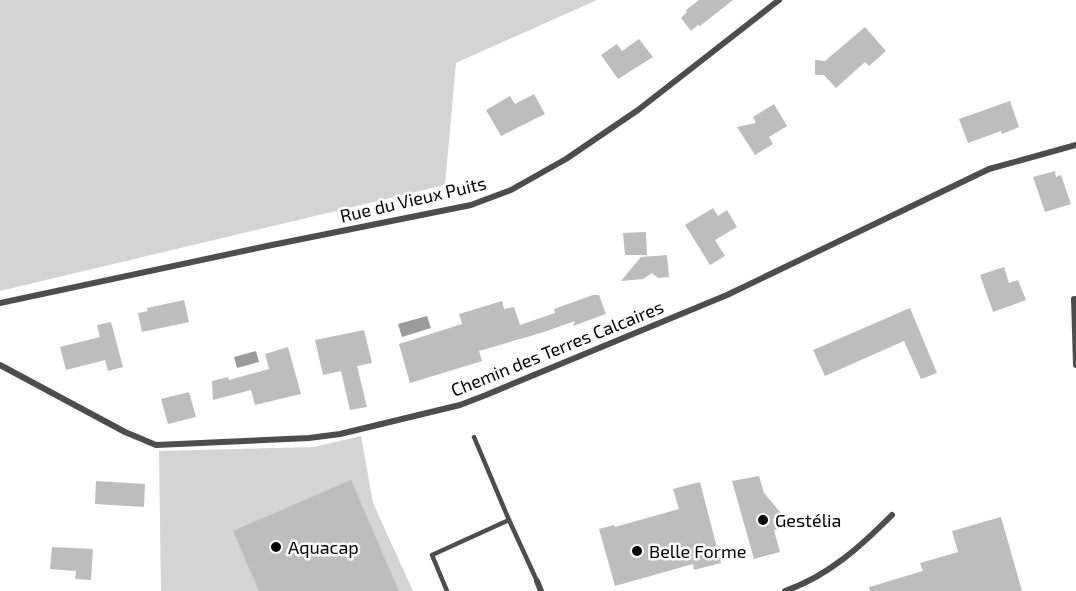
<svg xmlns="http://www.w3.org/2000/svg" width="1076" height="591" viewBox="0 0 1076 591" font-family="'Exo 2',sans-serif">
<rect width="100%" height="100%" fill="#fff"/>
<!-- green -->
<g fill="#d4d4d4">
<path d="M 0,0 L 597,0 L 456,63 L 445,185 L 0,291 Z"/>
<path d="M 361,436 L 373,503 L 413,591 L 161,591 L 159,451 L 314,447 Z"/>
</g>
<!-- water -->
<g fill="#9b9b9b">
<path d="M 427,316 L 431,328 L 402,337 L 398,324 Z"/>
<path d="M 256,351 L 259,362 L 237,368 L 234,357 Z"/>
</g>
<!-- building -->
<g fill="#bdbdbd">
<path d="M 699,0 L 733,0 L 700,26 L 698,25 L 691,31 L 681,18 L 687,12 L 686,10 Z"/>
<path d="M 865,27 L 886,51 L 869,66 L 865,62 L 836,88 L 824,75 L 815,75 L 815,60 L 825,61 Z"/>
<path d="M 639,39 L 653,57 L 618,79 L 601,55 L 617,44 L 622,51 Z"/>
<path d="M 534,94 L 545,114 L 501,136 L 486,110 L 510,96 L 515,104 Z"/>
<path d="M 1010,101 L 1019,127 L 1002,134 L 1001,131 L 968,143 L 959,119 Z"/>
<path d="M 774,104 L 787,126 L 769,137 L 773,144 L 755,155 L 737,127 L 756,123 L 753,117 Z"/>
<path d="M 1055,171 L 1056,177 L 1061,175 L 1071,204 L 1045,212 L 1033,177 Z"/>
<path d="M 713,208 L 718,216 L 727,210 L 737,227 L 715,240 L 725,256 L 710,265 L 685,225 Z"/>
<path d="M 646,232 L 647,255 L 625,255 L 623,233 Z"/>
<path d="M 667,255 L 669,277 L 658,278 L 652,273 L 643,279 L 621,281 L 641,257 Z"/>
<path d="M 1004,267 L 1009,283 L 1018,280 L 1026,300 L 993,312 L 980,275 Z"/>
<path d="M 593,295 L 599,295 L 606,314 L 573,326 L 575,321 L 544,332 L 479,351 L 482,361 L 410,383 L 399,344 L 462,324 L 459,314 L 502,301 L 504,309 L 514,307 L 520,325 L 555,313 L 554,309 Z"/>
<path d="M 184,300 L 189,322 L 142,332 L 138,313 L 148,311 L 147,308 Z"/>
<path d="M 910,308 L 937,373 L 921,379 L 904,341 L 825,376 L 813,350 Z"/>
<path d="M 111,322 L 123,367 L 108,371 L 105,360 L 66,370 L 60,347 L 100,337 L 97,325 Z"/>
<path d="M 364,330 L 372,363 L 357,366 L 367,407 L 350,410 L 341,371 L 323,375 L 315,340 Z"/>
<path d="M 288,347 L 301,394 L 255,405 L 251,390 L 213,400 L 212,381 L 228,377 L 229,380 L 269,369 L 265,354 Z"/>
<path d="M 189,392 L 196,417 L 168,424 L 161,399 Z"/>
<path d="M 759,476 L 764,493 L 791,525 L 774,530 L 780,552 L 754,559 L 732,481 Z"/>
<path d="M 351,480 L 399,591 L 259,591 L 233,531 Z"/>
<path d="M 96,481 L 145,484 L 144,507 L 95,504 Z"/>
<path d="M 700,482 L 721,563 L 694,570 L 693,564 L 615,586 L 599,529 L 614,525 L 615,527 L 679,509 L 673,489 Z"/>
<path d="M 1001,517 L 1022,591 L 870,591 L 869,587 L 923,571 L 920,563 L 958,552 L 952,531 Z"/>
<path d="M 52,547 L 93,549 L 91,580 L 75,579 L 76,571 L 50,569 Z"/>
</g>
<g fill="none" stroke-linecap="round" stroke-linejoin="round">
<!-- service -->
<g stroke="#4d4d4d" stroke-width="4.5">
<path d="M 474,437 L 509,520"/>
<path d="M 447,591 L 432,555 L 509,520 L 537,581"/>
</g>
<!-- minor -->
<g stroke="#4d4d4d" stroke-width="6">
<path d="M 1076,299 L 1074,299 L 1076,365"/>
<path d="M 0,303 L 267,246 L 471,205 L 511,190 L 566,159 L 638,110 L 779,0"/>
<path d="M 0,365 L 125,432 L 156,445 L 309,438 L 340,434 L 460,405 L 486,395 L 727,295 L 989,169 L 1076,145"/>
<path d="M 537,581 L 541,591"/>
<path d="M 785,591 C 828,576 860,547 892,515"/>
</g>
</g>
<!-- markers -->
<g fill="#000" stroke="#fff" stroke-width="2">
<circle cx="763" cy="520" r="6"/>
<circle cx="276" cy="547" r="6"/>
<circle cx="637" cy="551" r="6"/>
</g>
<g text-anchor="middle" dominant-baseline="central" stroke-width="5" stroke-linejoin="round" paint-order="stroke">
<!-- street labels -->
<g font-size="18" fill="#000" stroke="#fff">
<text transform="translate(413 199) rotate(-13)">Rue du Vieux Puits</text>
<text transform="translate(557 348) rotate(-22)">Chemin des Terres Calcaires</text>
</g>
<!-- poi labels -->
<g font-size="18" fill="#000" stroke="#fff" text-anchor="start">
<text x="775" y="520">Gestélia</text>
<text x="288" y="547">Aquacap</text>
<text x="649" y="551">Belle Forme</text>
</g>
</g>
</svg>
